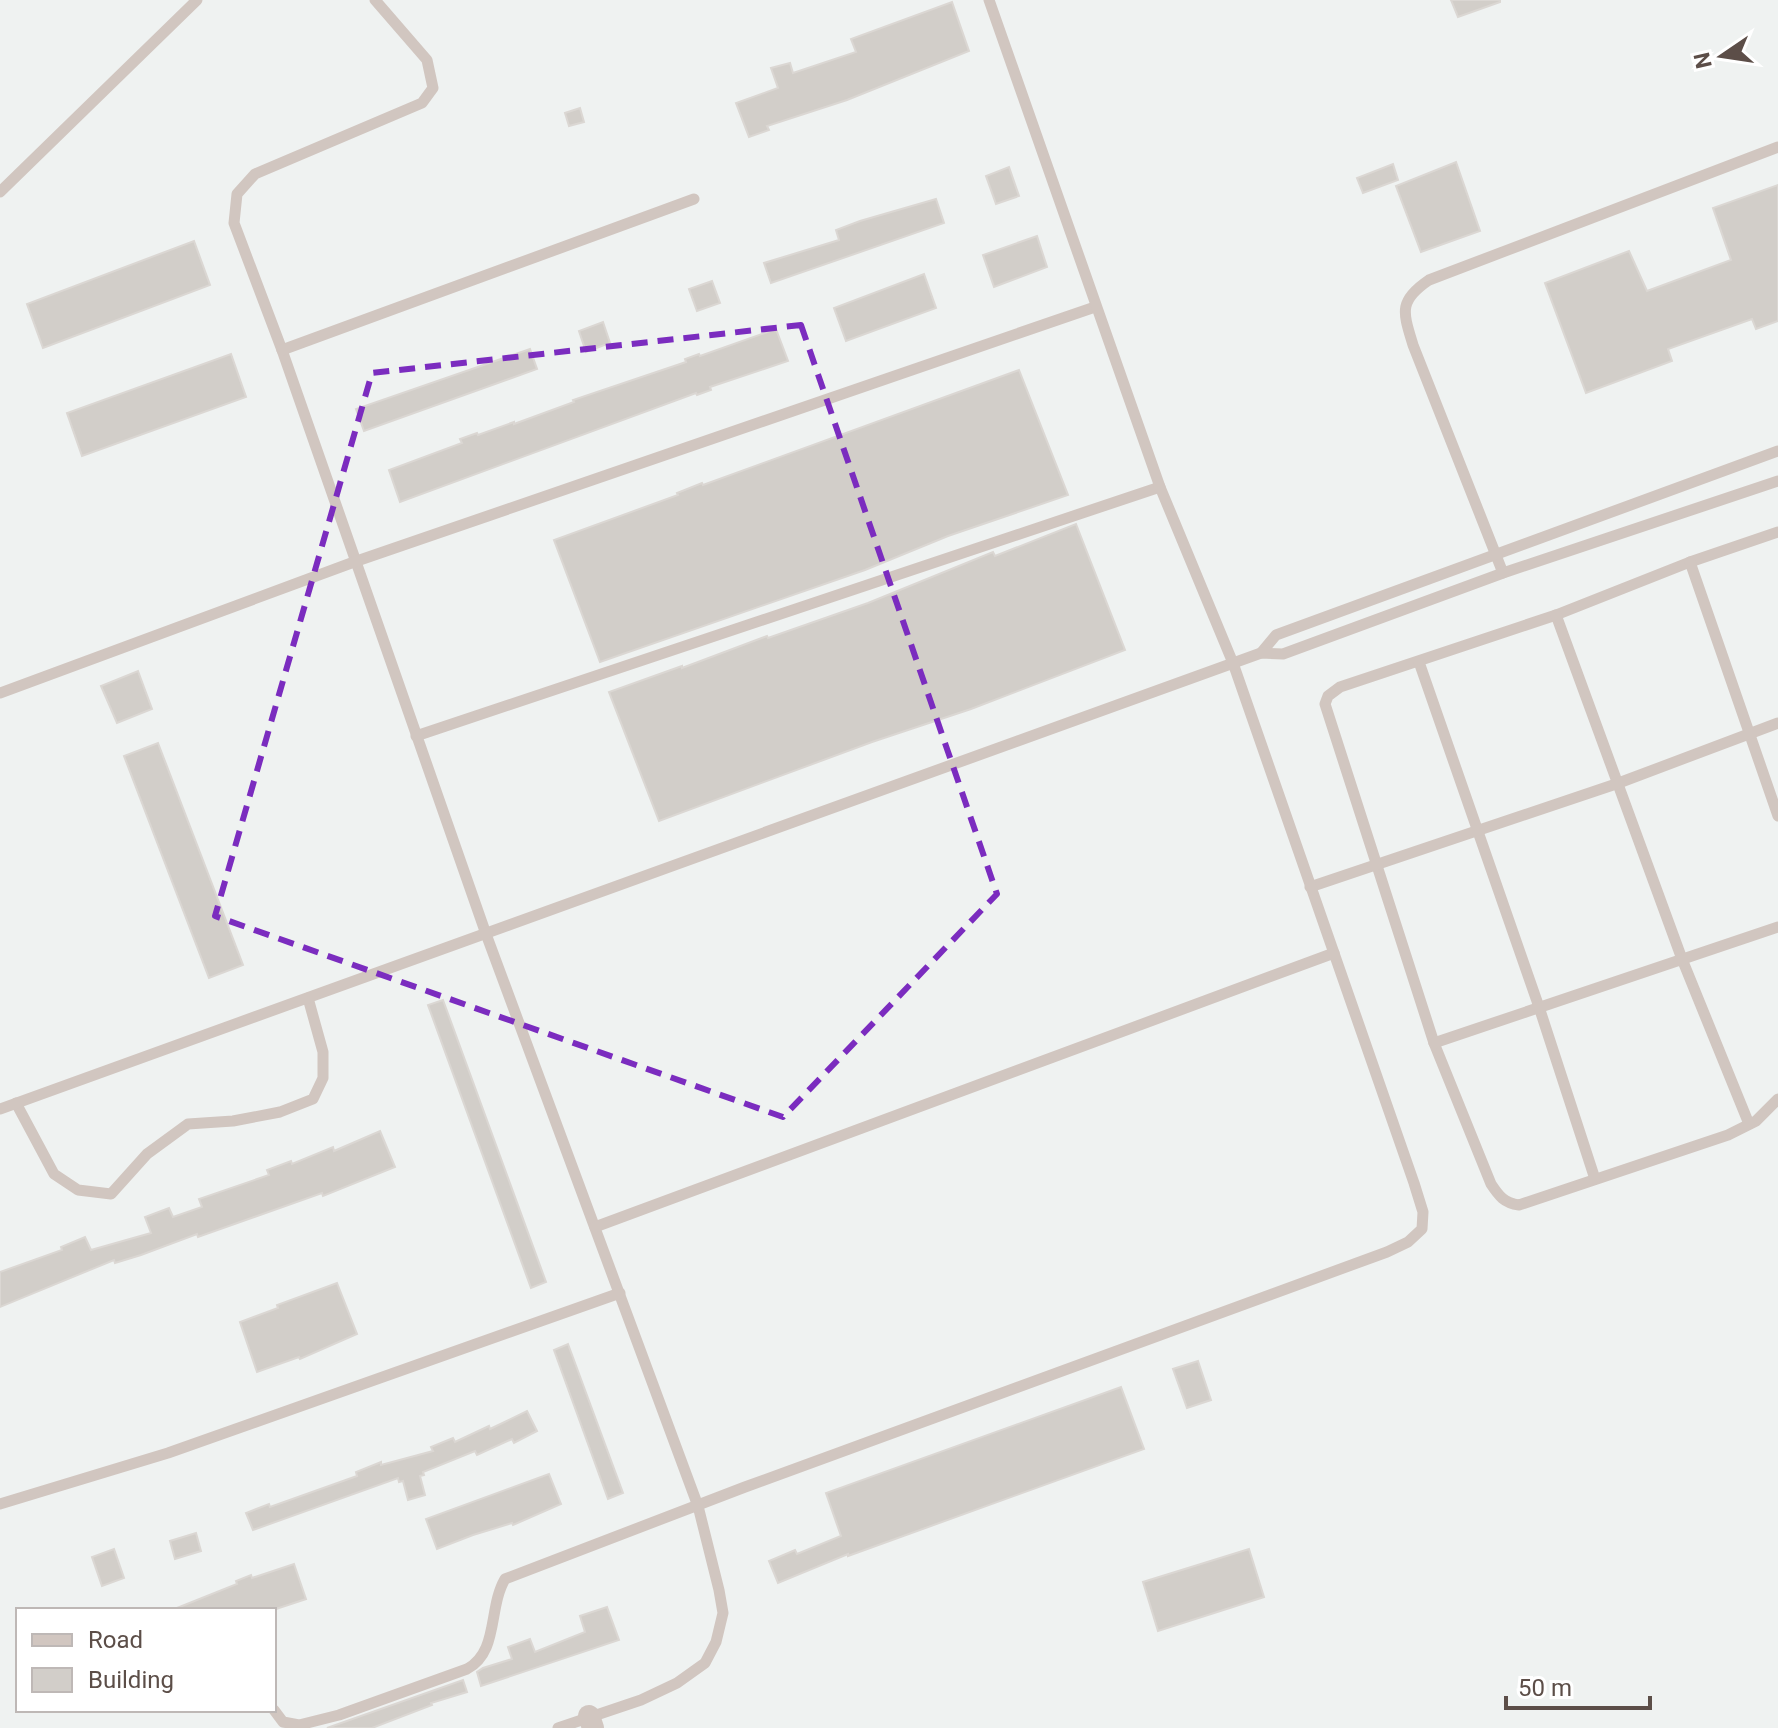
<svg xmlns="http://www.w3.org/2000/svg" width="1778" height="1728" viewBox="0 0 1778 1728" font-family="Roboto,sans-serif">
<rect width="100%" height="100%" fill="#eff2f1"/>
<!-- building -->
<g fill="#d2cec9" stroke="#dbd7d3" stroke-width="2">
<path d="M 1451,0 L 1500,0 L 1500,2 L 1458,17 Z"/>
<path d="M 952,2 L 969,51 L 847,100 L 767,126 L 769,130 L 749,137 L 736,103 L 778,88 L 771,68 L 790,63 L 793,73 L 856,52 L 851,39 Z"/>
<path d="M 580,108 L 584,122 L 569,126 L 565,113 Z"/>
<path d="M 1456,162 L 1480,231 L 1421,252 L 1396,186 Z"/>
<path d="M 1393,164 L 1398,180 L 1363,193 L 1357,178 Z"/>
<path d="M 1009,167 L 1019,196 L 996,204 L 986,176 Z"/>
<path d="M 1778,185 L 1778,321 L 1756,329 L 1752,319 L 1668,349 L 1672,361 L 1586,393 L 1545,283 L 1629,251 L 1647,291 L 1731,260 L 1713,208 Z"/>
<path d="M 936,199 L 944,223 L 771,283 L 764,263 L 839,240 L 836,230 L 860,221 Z"/>
<path d="M 1037,236 L 1047,267 L 994,287 L 983,255 Z"/>
<path d="M 194,241 L 210,285 L 43,348 L 27,304 Z"/>
<path d="M 924,274 L 936,308 L 846,341 L 834,308 Z"/>
<path d="M 712,281 L 720,303 L 697,311 L 689,289 Z"/>
<path d="M 603,322 L 610,343 L 586,352 L 579,331 Z"/>
<path d="M 776,329 L 788,361 L 710,387 L 711,390 L 697,395 L 696,393 L 400,502 L 389,470 L 462,443 L 460,439 L 477,433 L 478,435 L 514,422 L 514,424 L 574,402 L 573,400 L 686,362 L 685,359 L 699,354 L 700,356 Z"/>
<path d="M 530,349 L 537,369 L 364,431 L 356,409 Z"/>
<path d="M 231,354 L 246,397 L 82,456 L 67,413 Z"/>
<path d="M 1019,370 L 1068,495 L 948,536 L 865,570 L 600,662 L 554,540 L 678,495 L 677,493 L 702,483 L 703,485 Z"/>
<path d="M 1076,524 L 1125,650 L 971,709 L 872,742 L 659,821 L 609,692 L 682,666 L 682,668 L 767,636 L 768,638 L 868,603 L 993,552 L 995,556 Z"/>
<path d="M 138,671 L 152,709 L 117,723 L 101,686 Z"/>
<path d="M 158,743 L 243,965 L 209,978 L 124,756 Z"/>
<path d="M 443,1000 L 546,1282 L 531,1288 L 428,1005 Z"/>
<path d="M 380,1131 L 395,1167 L 323,1196 L 322,1193 L 198,1237 L 197,1234 L 141,1255 L 115,1263 L 114,1260 L 0,1307 L 0,1272 L 62,1250 L 61,1247 L 85,1237 L 91,1250 L 151,1233 L 145,1217 L 169,1208 L 173,1217 L 202,1207 L 199,1199 L 269,1175 L 267,1170 L 291,1161 L 292,1164 L 333,1147 L 334,1151 Z"/>
<path d="M 337,1283 L 357,1334 L 300,1359 L 299,1357 L 257,1372 L 240,1322 L 278,1308 L 277,1305 Z"/>
<path d="M 568,1344 L 623,1493 L 608,1499 L 554,1350 Z"/>
<path d="M 1198,1361 L 1211,1400 L 1187,1408 L 1173,1369 Z"/>
<path d="M 1121,1387 L 1144,1449 L 848,1556 L 848,1554 L 778,1583 L 769,1561 L 795,1550 L 797,1554 L 841,1536 L 826,1493 Z"/>
<path d="M 527,1411 L 537,1431 L 514,1443 L 512,1439 L 477,1455 L 475,1451 L 423,1472 L 424,1475 L 420,1476 L 425,1495 L 408,1500 L 403,1481 L 399,1482 L 398,1478 L 253,1530 L 246,1513 L 269,1504 L 270,1507 L 357,1476 L 356,1472 L 381,1462 L 381,1465 L 433,1451 L 431,1447 L 453,1438 L 455,1442 L 489,1426 L 490,1429 Z"/>
<path d="M 549,1474 L 561,1504 L 513,1525 L 512,1523 L 473,1535 L 437,1549 L 426,1519 Z"/>
<path d="M 196,1533 L 201,1551 L 175,1559 L 170,1541 Z"/>
<path d="M 114,1549 L 124,1578 L 102,1586 L 92,1557 Z"/>
<path d="M 1249,1549 L 1264,1597 L 1158,1631 L 1143,1582 Z"/>
<path d="M 294,1564 L 306,1599 L 273,1610 L 172,1610 L 237,1584 L 236,1581 L 251,1575 L 252,1578 Z"/>
<path d="M 607,1607 L 619,1640 L 481,1686 L 477,1672 L 483,1668 L 512,1659 L 508,1647 L 530,1639 L 535,1652 L 585,1632 L 580,1616 Z"/>
<path d="M 463,1680 L 467,1692 L 431,1703 L 432,1705 L 372,1728 L 327,1728 Z"/>
</g>
<g fill="none" stroke-linecap="round" stroke-linejoin="round">
<!-- service -->
<g stroke="#d1c6c0" stroke-width="11">
<path d="M 375,0 L 427,60 L 433,88 L 422,103 L 255,174 L 237,194 L 234,223 L 282,350 L 486,934 L 698,1506 L 719,1590 L 723,1613 L 716,1642 L 705,1663 L 677,1683 L 641,1700 L 558,1728"/>
<path d="M 0,192 L 197,0"/>
<path d="M 282,350 L 694,199"/>
<path d="M 1778,532 L 1690,562 L 1556,615 L 1340,687 L 1328,696 L 1325,704 L 1434,1043 L 1491,1184 C 1499,1196 1504,1203 1519,1205 L 1728,1135 L 1756,1121 L 1778,1099"/>
<path d="M 1690,562 L 1778,816"/>
<path d="M 1503,573 L 1413,345 C 1403,312 1398,301 1429,280 L 1778,147"/>
<path d="M 1556,615 L 1682,959 L 1749,1124"/>
<path d="M 1261,653 L 1276,635 L 1778,451"/>
<path d="M 1419,662 L 1539,1007 L 1595,1179"/>
<path d="M 0,693 L 354,562 L 1095,307"/>
<path d="M 416,736 L 1160,487"/>
<path d="M 1310,887 L 1616,784 L 1778,723"/>
<path d="M 1434,1043 L 1778,927"/>
<path d="M 16,1103 L 54,1174 L 78,1190 L 111,1194 L 147,1154 L 188,1124 L 233,1121 L 280,1112 L 313,1099 L 323,1078 L 323,1052 L 308,998"/>
<path d="M 0,1109 L 1261,653 L 1283,654 L 1503,573 L 1778,481"/>
<path d="M 595,1227 L 1334,953"/>
<path d="M 0,1504 L 168,1453 L 620,1293"/>
<path d="M 274,1710 L 283,1722 L 299,1725 L 339,1715 L 467,1669 C 499,1652 488,1608 505,1579 L 745,1487 L 1387,1252 L 1408,1242 L 1422,1229 L 1423,1212 L 1414,1183 L 1233,663 L 1160,487 L 989,0"/>
</g>
<!-- minor -->
<path stroke="#d1c6c0" stroke-width="22" d="M 589,1716 L 593,1728"/>
</g>
<!-- marked area -->
<path fill="none" stroke="#7b2cbf" stroke-width="6" stroke-dasharray="16 10" stroke-linejoin="round" d="M 801,325 L 997,894 L 783,1117 L 215,916 L 372,373 Z"/>
<!-- legend -->
<rect x="16" y="1608" width="260" height="104" fill="#ffffff" stroke="#beb8b6" stroke-width="2"/>
<rect x="32" y="1634" width="40" height="12" fill="#d1c6c0" stroke="#beb8b6" stroke-width="2"/>
<text x="88" y="1648" font-size="24" fill="#5c4e48">Road</text>
<rect x="32" y="1668" width="40" height="24" fill="#d2cec9" stroke="#beb8b6" stroke-width="2"/>
<text x="88" y="1688" font-size="24" fill="#5c4e48">Building</text>
<!-- north arrow -->
<g transform="translate(1722 56) rotate(257)" stroke="#ffffff" stroke-width="6" paint-order="stroke">
<path d="M0-6L14 30L0 20L-14 30Z" fill="#5c4e48"/>
<text y="-12" font-size="22" font-weight="bold" text-anchor="middle" fill="#5c4e48">N</text>
</g>
<!-- scale -->
<path d="M1506 1696v12h144v-12" fill="none" stroke="#5c4e48" stroke-width="4"/>
<text x="1518" y="1696" font-size="24" fill="#5c4e48" stroke="#ffffff" stroke-width="6" paint-order="stroke">50 m</text>
</svg>
